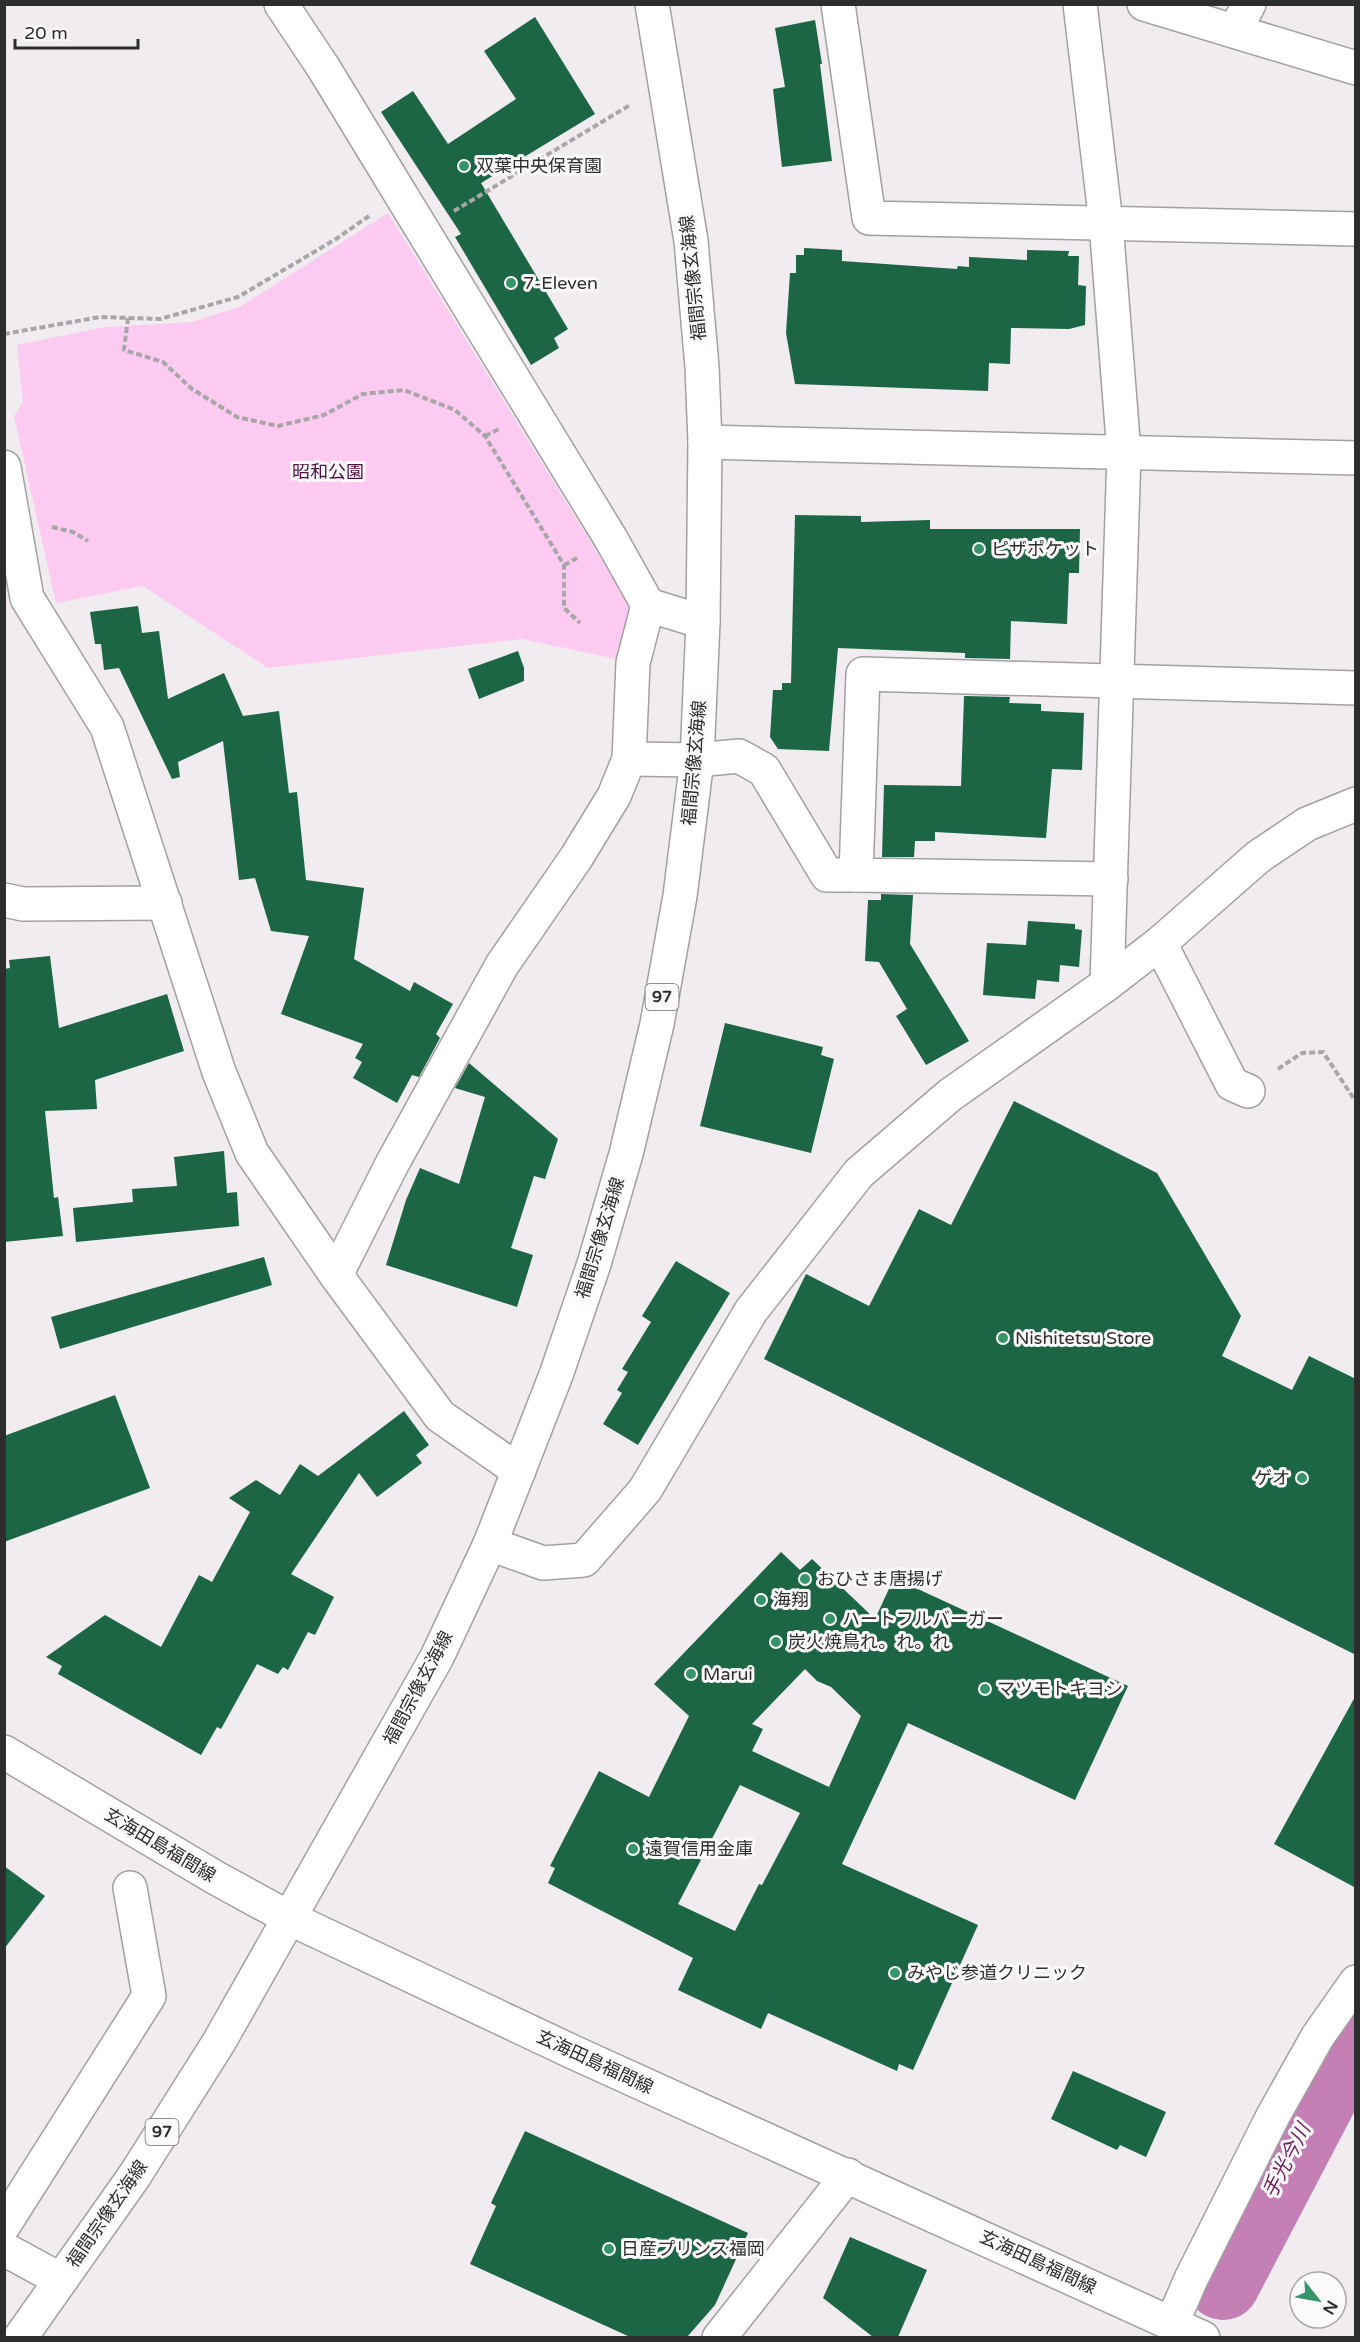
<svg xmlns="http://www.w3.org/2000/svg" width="1360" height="2342" viewBox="0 0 1360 2342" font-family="'Varela Round','Noto Sans JP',sans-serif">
<rect width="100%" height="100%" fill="#f0ecef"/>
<!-- green -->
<path fill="#fdcbf1" d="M 388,213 L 630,606 L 616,659 L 522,639 L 268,668 L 143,586 L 56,603 L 14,416 L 23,402 L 17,345 L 105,327 L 192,322 L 241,306 Z"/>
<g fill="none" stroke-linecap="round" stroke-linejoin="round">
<!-- river -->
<path stroke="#c47fb5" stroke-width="74" d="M 1223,2283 L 1326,2086 L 1356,2043"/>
</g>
<!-- building -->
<g fill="#1c6545" fill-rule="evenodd">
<path d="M 535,17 L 595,114 L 481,183 L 568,329 L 554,338 L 559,348 L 531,365 L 455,237 L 461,234 L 381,112 L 413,91 L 448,144 L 516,99 L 484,51 Z"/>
<path d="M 815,20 L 822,64 L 820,64 L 832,161 L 782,167 L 773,89 L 785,87 L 775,28 Z"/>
<path d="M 804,248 L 842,250 L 842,261 L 957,269 L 958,266 L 969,267 L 969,257 L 1027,260 L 1027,250 L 1069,251 L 1068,256 L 1079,256 L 1078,285 L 1086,286 L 1085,325 L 1069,329 L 1011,328 L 1010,364 L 989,363 L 988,391 L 795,384 L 786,333 L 790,273 L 796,273 L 796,255 L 804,255 Z"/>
<path d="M 795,515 L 861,516 L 861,522 L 930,520 L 930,529 L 1080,529 L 1079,573 L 1069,573 L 1067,624 L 1011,621 L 1010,659 L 965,658 L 965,653 L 838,648 L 829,751 L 778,749 L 770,737 L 773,690 L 782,690 L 782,683 L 791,683 Z"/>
<path d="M 138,606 L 142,633 L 159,631 L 168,699 L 224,673 L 243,716 L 279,711 L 289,793 L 297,792 L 306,880 L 364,888 L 354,959 L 410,991 L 414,982 L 453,1004 L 436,1034 L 440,1038 L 419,1077 L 412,1075 L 397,1103 L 353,1078 L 362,1062 L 355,1058 L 363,1044 L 281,1014 L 309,936 L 271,931 L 255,878 L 239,880 L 223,741 L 178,762 L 180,777 L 172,779 L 119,668 L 104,670 L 101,644 L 95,644 L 90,612 Z"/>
<path d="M 518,651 L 524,668 L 524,681 L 479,699 L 468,669 Z"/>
<path d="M 964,696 L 1010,697 L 1009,703 L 1041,704 L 1041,711 L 1084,713 L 1082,770 L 1052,769 L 1046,838 L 935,832 L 935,841 L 915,841 L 914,857 L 882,857 L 884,785 L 961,786 Z"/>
<path d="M 881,894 L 913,895 L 910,944 L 969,1041 L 926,1065 L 896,1016 L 907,1009 L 879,962 L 865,961 L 868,900 L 881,900 Z"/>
<path d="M 1028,921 L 1075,924 L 1075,929 L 1082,930 L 1079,967 L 1060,965 L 1059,982 L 1037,980 L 1035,999 L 983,995 L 987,943 L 1026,945 Z"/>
<path d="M 50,956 L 59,1028 L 167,994 L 184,1051 L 95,1080 L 97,1109 L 45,1111 L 54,1198 L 58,1197 L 63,1236 L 4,1242 L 4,969 L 10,968 L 9,960 Z"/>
<path d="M 725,1023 L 823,1047 L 821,1055 L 834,1059 L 811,1153 L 700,1126 Z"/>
<path d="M 469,1063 L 558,1139 L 545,1179 L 534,1176 L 511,1248 L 533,1255 L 517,1307 L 386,1265 L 406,1200 L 420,1168 L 459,1184 L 485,1097 L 455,1088 Z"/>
<path d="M 1014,1101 L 1157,1173 L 1241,1316 L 1222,1356 L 1292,1390 L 1309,1356 L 1356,1379 L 1356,1655 L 764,1359 L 806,1274 L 869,1306 L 919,1209 L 951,1225 Z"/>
<path d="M 224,1151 L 227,1193 L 237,1192 L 239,1226 L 76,1242 L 73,1208 L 133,1202 L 132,1189 L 177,1186 L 174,1157 Z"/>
<path d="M 264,1257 L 272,1285 L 60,1349 L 51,1317 Z"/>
<path d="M 676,1261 L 730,1293 L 638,1445 L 603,1424 L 622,1393 L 617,1390 L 628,1372 L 622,1369 L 651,1322 L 642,1316 Z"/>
<path d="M 115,1395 L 150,1488 L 4,1542 L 4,1436 Z"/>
<path d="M 404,1411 L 429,1445 L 416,1455 L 422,1463 L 377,1497 L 359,1473 L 291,1574 L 334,1597 L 315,1635 L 308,1632 L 288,1670 L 283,1667 L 278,1674 L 257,1664 L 221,1729 L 217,1727 L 201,1755 L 58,1674 L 62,1666 L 46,1657 L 105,1615 L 161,1647 L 199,1575 L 212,1582 L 250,1512 L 229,1498 L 256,1480 L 280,1495 L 300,1464 L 318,1476 Z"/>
<path d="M 781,1552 L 800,1570 L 812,1559 L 875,1619 L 894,1578 L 1128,1686 L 1075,1800 L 908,1723 L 842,1864 L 978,1925 L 913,2070 L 899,2064 L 897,2071 L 768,2013 L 761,2029 L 678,1990 L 693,1958 L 548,1883 L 555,1868 L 550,1866 L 599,1771 L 649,1797 L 689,1716 L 654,1684 ZM 805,1669 L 817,1681 L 831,1687 L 861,1716 L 829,1787 L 752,1751 L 763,1729 L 752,1724 ZM 740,1785 L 800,1813 L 762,1885 L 759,1884 L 735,1931 L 678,1904 Z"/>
<path d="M 1356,1695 L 1356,1888 L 1274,1844 Z"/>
<path d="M 4,1866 L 45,1896 L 4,1949 Z"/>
<path d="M 1073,2071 L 1166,2112 L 1146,2157 L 1120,2145 L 1117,2150 L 1051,2119 Z"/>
<path d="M 525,2131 L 748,2233 L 715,2305 L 687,2337 L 630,2337 L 470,2264 L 496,2206 L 491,2203 Z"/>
<path d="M 850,2237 L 927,2270 L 898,2337 L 873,2337 L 823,2298 Z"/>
</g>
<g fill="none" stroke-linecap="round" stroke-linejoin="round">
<defs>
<g id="minor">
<path d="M 281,4 L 323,67 L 611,539 L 648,605 L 703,622"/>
<path d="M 838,4 L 869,218 L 1356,229"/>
<path d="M 1080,4 L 1106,223 L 1124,453 L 1107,984"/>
<path d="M 1144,4 L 1356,68"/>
<path d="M 1235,31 L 1249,4"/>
<path d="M 705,442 L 1356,458"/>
<path d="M 4,467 L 27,598 L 107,727 L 219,1072 L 252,1153 L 336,1275 L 440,1416 L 519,1471"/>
<path d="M 629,759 L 697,760 L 739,756 L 764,770 L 827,875 L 856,875"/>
<path d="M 1111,879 L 856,875 L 863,674 L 1356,688"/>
<path d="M 4,900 L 23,904 L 165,903"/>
<path d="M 1160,943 L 1232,1084 L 1248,1091"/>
<path d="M 336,1275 L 392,1164 L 502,965 L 576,858 L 614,796 L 629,759 L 633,663 L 648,605"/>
<path d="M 490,1544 L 543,1563 L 584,1560 L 645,1490 L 751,1311 L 859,1173 L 950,1095 L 1107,984 L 1160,943 L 1258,857 L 1307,824 L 1356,804"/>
<path d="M 4,2225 L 149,1996 L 130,1888"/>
<path d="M 4,2249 L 61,2280"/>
<path d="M 1172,2323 L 1191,2279 L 1273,2116 L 1318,2036 L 1356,1982"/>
<path d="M 719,2338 L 848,2175"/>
</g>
<g id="major">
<path d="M 4,1752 L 216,1878 L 291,1919 L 575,2053 L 1203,2338"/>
<path d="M 20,2338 L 135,2175 L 219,2042 L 437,1657 L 490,1544 L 556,1375 L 594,1264 L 626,1154 L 657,1024 L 680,896 L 697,760 L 703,622 L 705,442 L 702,367 L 691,241 L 652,4"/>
</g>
</defs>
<!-- minor casing -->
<use href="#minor" stroke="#a3a0a2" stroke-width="36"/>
<!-- major casing -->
<use href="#major" stroke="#a3a0a2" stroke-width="36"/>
<!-- path -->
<g stroke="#a9a6a8" stroke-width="4" stroke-dasharray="6 3" stroke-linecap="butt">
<path d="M 454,211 L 630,105"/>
<path d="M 128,318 L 124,350 L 163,362 L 192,389 L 237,417 L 278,426 L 324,415 L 363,394 L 404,390 L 455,410 L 485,436 L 564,565 L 564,608 L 580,623"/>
<path d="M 4,334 L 100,317 L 160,319 L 238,297 L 336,239 L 369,216"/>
<path d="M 485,436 L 501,428"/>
<path d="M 52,527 L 73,532 L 88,541"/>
<path d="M 564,565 L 579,557"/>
<path d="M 1278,1069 L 1302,1053 L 1323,1052 L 1356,1102"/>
</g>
<!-- minor -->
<use href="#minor" stroke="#fff" stroke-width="33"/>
<!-- major -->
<use href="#major" stroke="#fff" stroke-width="33"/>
</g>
<!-- markers -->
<g fill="#379369" stroke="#fdfafc" stroke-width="2">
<circle cx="464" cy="166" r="6"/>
<circle cx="511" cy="283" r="6"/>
<circle cx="979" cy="549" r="6"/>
<circle cx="1003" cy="1338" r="6"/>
<circle cx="1302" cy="1478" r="6"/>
<circle cx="805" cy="1579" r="6"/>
<circle cx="761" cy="1600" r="6"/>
<circle cx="830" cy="1619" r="6"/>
<circle cx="776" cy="1642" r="6"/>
<circle cx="691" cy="1674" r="6"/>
<circle cx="985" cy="1689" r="6"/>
<circle cx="633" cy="1849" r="6"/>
<circle cx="895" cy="1973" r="6"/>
<circle cx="609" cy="2249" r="6"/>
</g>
<g text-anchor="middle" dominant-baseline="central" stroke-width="6" stroke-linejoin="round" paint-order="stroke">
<!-- shield labels -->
<g fill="#fdfafc" stroke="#6c6a6c" stroke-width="1.5">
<rect x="645.5" y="984" width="33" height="26" rx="4.5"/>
<rect x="145.5" y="2119" width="33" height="26" rx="4.5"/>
</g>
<g font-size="16" font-weight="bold" fill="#2e2d2e">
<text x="662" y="997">97</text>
<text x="162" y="2132">97</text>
</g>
<!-- poi labels -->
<g font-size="18" fill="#2e2d2e" stroke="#fdfafc" text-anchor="start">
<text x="476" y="166">双葉中央保育園</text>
<text x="523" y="283">7-Eleven</text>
<text x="991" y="549">ピザポケット</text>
<text x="1015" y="1338">Nishitetsu Store</text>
<text x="1290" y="1478" text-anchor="end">ゲオ</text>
<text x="817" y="1579">おひさま唐揚げ</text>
<text x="773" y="1600">海翔</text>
<text x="842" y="1619">ハートフルバーガー</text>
<text x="788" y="1642">炭火焼鳥れ。れ。れ</text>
<text x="703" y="1674">Marui</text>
<text x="997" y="1689">マツモトキヨシ</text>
<text x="645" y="1849">遠賀信用金庫</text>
<text x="907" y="1973">みやじ参道クリニック</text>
<text x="621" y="2249">日産プリンス福岡</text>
</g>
<!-- street labels -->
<g font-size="18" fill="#2e2d2e" stroke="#fdfafc">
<text transform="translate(693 278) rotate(-96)">福間宗像玄海線</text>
<text transform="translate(694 763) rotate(-85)">福間宗像玄海線</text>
<text transform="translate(600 1238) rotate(-73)">福間宗像玄海線</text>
<text transform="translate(418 1688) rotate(-62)">福間宗像玄海線</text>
<text transform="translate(160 1845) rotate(31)">玄海田島福間線</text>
<text transform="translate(595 2062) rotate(25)">玄海田島福間線</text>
<text transform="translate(107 2214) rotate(-55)">福間宗像玄海線</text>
<text transform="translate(1038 2262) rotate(25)">玄海田島福間線</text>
</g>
<!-- park labels -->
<g font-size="18" fill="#4e1045" stroke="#fdfafc">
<text x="328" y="472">昭和公園</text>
</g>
<!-- water labels -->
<g font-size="20" font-style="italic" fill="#6c1a60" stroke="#fdfafc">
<text transform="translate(1287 2161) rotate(-63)">手光今川</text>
</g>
</g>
<!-- border -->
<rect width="1360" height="2342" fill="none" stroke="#2e2d2e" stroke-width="12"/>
<!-- north arrow -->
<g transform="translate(1318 2300) rotate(121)"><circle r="28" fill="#fdfafc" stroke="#aaa8aa" stroke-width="1.5"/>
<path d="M0-4.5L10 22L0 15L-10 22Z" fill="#379369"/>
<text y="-9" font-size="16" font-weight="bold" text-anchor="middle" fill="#2e2d2e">N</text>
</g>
<!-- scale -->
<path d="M15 39v9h123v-9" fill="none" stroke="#2e2d2e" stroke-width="3"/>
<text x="24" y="39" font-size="18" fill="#2e2d2e" stroke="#fdfafc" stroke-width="4.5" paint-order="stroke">20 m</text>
</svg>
